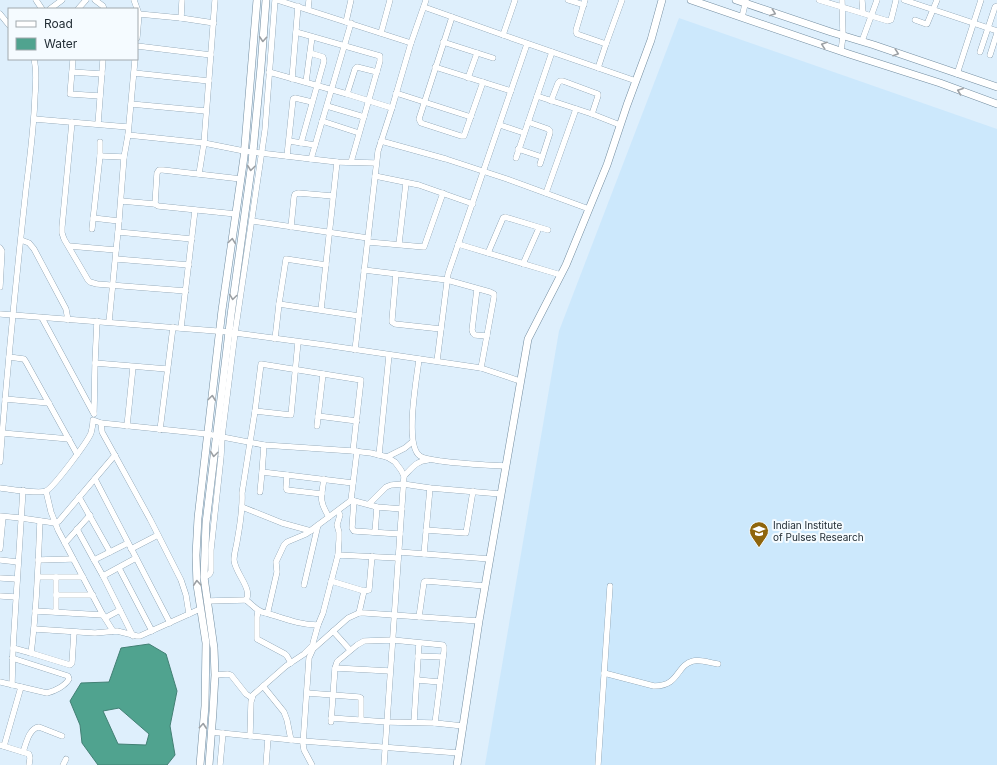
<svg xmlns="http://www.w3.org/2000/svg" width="997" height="765" viewBox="0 0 997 765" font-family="Inter,sans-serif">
<rect width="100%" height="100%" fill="#deeffc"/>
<!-- built -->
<path fill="#cce8fc" d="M 679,18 L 997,129 L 997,765 L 485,765 L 559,331 Z"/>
<!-- water -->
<path fill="#50a38f" stroke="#428074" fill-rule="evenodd" d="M 149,644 L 166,654 L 177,691 L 170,726 L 175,755 L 167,765 L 98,765 L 82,743 L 80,725 L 70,701 L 81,683 L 109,682 L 121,648 ZM 119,708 L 149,734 L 146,745 L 118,744 L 103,711 Z"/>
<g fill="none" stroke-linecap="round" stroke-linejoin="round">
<defs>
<g id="minor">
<path d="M 36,0 L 42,9"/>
<path d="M 95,0 L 103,6 L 104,9"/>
<path d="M 134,0 L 139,14 L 137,38"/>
<path d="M 277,0 L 411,43"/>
<path d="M 568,0 L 584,5"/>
<path d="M 585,0 L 576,30 L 576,32 L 577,34 L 606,44"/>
<path d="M 819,0 L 888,21 L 891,20 L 896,0"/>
<path d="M 862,0 L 863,13"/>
<path d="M 904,0 L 997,31"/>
<path d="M 424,7 L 503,35 L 636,81"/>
<path d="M 50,9 L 62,0"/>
<path d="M 78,9 L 86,0"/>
<path d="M 308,9 L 309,0"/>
<path d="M 0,14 L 9,25"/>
<path d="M 139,14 L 181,18 L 214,23"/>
<path d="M 452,17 L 419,119 L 421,123 L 461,136 L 464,136 L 483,82"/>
<path d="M 742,17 L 746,0"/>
<path d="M 181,18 L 182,0"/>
<path d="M 915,20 L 926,24 L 927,24 L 937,0"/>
<path d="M 346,22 L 351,0"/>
<path d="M 296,32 L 380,56 L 380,61 L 351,162"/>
<path d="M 381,33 L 390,0"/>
<path d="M 503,35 L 515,0"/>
<path d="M 862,41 L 877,0"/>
<path d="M 443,42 L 493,58"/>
<path d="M 137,46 L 211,55"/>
<path d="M 841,51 L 843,36 L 842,0"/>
<path d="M 980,52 L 995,7 L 997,6"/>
<path d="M 990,55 L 997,33"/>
<path d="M 73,59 L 70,94 L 100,96"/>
<path d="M 435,67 L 511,91"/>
<path d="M 598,68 L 606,44 L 622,0"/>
<path d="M 72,72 L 102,74"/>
<path d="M 269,72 L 347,94 L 392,108"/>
<path d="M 134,73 L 209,81"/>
<path d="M 957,74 L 981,0"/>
<path d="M 468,78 L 477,53"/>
<path d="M 292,79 L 298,6"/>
<path d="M 306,82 L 312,37"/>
<path d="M 396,93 L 471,117"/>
<path d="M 347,94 L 355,69 L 357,67 L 377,72"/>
<path d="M 537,96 L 592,114 L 620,125"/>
<path d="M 551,101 L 558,83 L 560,81 L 563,81 L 598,94 L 598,96 L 592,114"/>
<path d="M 131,104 L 206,111"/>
<path d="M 327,106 L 364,117"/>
<path d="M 34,119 L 128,127"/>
<path d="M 322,121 L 359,133"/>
<path d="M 72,122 L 62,227 L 62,233 L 64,239 L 88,280 L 90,282 L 97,284 L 186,291"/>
<path d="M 528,122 L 548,129 L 550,131 L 550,133 L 540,164"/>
<path d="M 98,124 L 103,59"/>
<path d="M 500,125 L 524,133"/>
<path d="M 128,135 L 204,143 L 244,151 L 311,159 L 337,162 L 376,163"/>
<path d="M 289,141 L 315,145"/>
<path d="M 381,141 L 446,159 L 507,179 L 589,209"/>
<path d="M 301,143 L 324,61 L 323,57 L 310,53"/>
<path d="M 518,149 L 542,157"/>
<path d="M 100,156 L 124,157"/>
<path d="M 287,156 L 293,99 L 295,98 L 312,102"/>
<path d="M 516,158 L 552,52"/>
<path d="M 311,159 L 351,23"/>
<path d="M 199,174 L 204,143 L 215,0"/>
<path d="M 375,176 L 419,185 L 473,204"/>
<path d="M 546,193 L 576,109"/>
<path d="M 121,201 L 155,204 L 158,206 L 236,214"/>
<path d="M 155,204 L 157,173 L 159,170 L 163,170 L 241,179"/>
<path d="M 93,218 L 119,221"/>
<path d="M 252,221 L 368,238"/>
<path d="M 291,227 L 294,197 L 295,194 L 298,193 L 333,196"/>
<path d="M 92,229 L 100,156 L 100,142"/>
<path d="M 118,232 L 192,239"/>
<path d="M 21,240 L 29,243 L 34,249 L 66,309 L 68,320"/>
<path d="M 368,242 L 424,247 L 443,193"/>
<path d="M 399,244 L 406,183"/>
<path d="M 458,244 L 561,275"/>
<path d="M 69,246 L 116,250"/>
<path d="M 0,248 L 2,251 L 0,287"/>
<path d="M 488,253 L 503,218 L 505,217 L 548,230"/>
<path d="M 116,259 L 189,265"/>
<path d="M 523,264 L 539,228"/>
<path d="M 364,270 L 447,280 L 490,292 L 494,294 L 494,297 L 481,368"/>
<path d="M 396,274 L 392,320 L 392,322 L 395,324 L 441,329"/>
<path d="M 477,289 L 472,330 L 473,333 L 475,335 L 487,336"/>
<path d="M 279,304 L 359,316"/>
<path d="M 321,310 L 337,162"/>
<path d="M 0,314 L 229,332 L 235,333 L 325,345 L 481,368 L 520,381"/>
<path d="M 42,318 L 94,414"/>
<path d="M 97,321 L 95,363 L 167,369"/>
<path d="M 109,322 L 119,221 L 124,157 L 128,135 L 135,59"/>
<path d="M 181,328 L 195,210"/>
<path d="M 275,339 L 279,304 L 286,259 L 326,265"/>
<path d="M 355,350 L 378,151 L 392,108 L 411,43 L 426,0"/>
<path d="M 9,357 L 24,359 L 26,362 L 77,454"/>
<path d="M 419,359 C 417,378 404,445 420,456 C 425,459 434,460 441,461 C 462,464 484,465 506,466"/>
<path d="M 437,361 L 448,274 L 527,44"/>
<path d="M 5,399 L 49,403"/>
<path d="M 255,411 L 291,415 L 298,342"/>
<path d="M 94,413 L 95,363"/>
<path d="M 318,416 L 357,421"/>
<path d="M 127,426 L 133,367"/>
<path d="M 317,426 L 323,374"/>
<path d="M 160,430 L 173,327"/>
<path d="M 2,433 L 69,439"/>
<path d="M 353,451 L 361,380 L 261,364 L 255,411 L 242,493 C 243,509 240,525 237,542 C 236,548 234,554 234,560 C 235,573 253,589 246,600 C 253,605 257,612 266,613 L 268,611 L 277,572 L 276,562 L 284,545 L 287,542 L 306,534 L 349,502 L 351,500 L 357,451"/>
<path d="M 379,455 L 389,355"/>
<path d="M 387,457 L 405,448 L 412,442"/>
<path d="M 0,462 C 7,371 16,280 26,189 C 30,158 34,127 35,95 C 36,83 37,71 34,59"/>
<path d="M 262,472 L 353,483"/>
<path d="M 287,475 L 286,488 L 287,490 L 322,494"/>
<path d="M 404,476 C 412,468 416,461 428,460"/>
<path d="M 95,479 L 170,623"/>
<path d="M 324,479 C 321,498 319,501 329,517"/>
<path d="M 0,488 C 10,489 38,494 46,491 C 54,487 88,441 91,433 C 92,429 93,424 93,420 L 101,423 L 207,434 L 264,445 L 353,451 L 371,453 L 387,457 L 395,462 L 401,470 L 404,476 L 384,765"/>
<path d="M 46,491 L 51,512 L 58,530 L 103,615 L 113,631"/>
<path d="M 260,492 L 262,472 L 264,445"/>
<path d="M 79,497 L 110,552"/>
<path d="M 351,500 L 377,507 L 402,509"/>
<path d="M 354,501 L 352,528 L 354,531 L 400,534"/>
<path d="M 369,504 L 386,487 L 391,485 L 403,484 L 430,488 L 501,494"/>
<path d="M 242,507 L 282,523 L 311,531"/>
<path d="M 0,516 L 21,518 L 55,523 L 59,521 L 115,455"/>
<path d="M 77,529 L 94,560"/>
<path d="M 426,530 L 466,533 L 473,491"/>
<path d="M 375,532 L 377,507"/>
<path d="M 65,543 L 90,515"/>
<path d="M 128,543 L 94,560 L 103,576 L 136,558"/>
<path d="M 0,549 L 3,517"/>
<path d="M 131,549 L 158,535"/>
<path d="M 399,552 L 490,559"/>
<path d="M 424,554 L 430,488"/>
<path d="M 338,555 L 339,540 L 339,532 L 337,525 L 340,515 L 338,511"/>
<path d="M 0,560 L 18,562"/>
<path d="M 38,560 L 73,559"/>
<path d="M 119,568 L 152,631"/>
<path d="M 103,576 L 133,636"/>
<path d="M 38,577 L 83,577"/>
<path d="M 56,577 L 56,612"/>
<path d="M 204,577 C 208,576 210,575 211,571 L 211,550 L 221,457 L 222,437 L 235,333 L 265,130 L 275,0"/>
<path d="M 0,578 L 17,579"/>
<path d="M 331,581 L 364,591 L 369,590 L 372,556"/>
<path d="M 304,585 L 318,525"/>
<path d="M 56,595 L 93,595"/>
<path d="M 0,596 L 16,597"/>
<path d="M 207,601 L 246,600"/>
<path d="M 35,611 L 103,615"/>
<path d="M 258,611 L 257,617 L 257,639 L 285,654 L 287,656 L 291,663"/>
<path d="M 266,613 C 283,618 300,625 318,625 L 323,613 L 338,555 L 398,558"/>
<path d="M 359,613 L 364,591"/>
<path d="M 189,614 L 200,609"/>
<path d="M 419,617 L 424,582 L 426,581 L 485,586"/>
<path d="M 105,618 L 120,610"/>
<path d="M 34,629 L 95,633 L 117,631 L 137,636 L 140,636 L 189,614 L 186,595 L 181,580 L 150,519 L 102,432 L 101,423"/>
<path d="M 333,631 L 350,650"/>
<path d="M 13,648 L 31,653 L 70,665 L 72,663 L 74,632"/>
<path d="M 313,648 L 313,643 L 318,625"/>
<path d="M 31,653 C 37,609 38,565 40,521"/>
<path d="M 418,656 L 443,657"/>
<path d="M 335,668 L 337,662 L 339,660 L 357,645 L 364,641 L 393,640 L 443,645 L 444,647 L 444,651 L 435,723"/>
<path d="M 604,673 L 654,686 C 680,686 676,665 693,661 C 700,659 710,663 718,664"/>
<path d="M 215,675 L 228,674 L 231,675 L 246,694 L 252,698"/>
<path d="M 417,680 L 440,682"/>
<path d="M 0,682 L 47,693 C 55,691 65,686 69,679 L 68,676 L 12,658"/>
<path d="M 12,685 L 13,648 L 23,490"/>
<path d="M 263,686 L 284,712 L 287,720 L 291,740"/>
<path d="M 307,693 L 359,697 L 361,698 L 361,720"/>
<path d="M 331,718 L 387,722 L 435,723 L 463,726"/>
<path d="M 331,722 L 335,668 L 390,671"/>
<path d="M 414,722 L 419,643"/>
<path d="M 211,732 L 303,741 L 459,753"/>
<path d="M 250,736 L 251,702 L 253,695 L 286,666 L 304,654 L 313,645"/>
<path d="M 0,745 L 29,754 L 30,758 L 29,765"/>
<path d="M 4,746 L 21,687"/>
<path d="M 23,752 C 26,744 29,728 39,727 L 62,736"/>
<path d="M 63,765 L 66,759"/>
<path d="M 220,765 L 223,733"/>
<path d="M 266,765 L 268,738"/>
<path d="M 312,765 L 304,750 L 303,744 L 309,658 L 313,649 L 348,618 L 359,613 L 365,613 L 479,621"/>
<path d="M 598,765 L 610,586"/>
</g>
<g id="tertiary">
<path d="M 691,0 L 849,54 L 940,83 L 997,104"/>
<path d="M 736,0 L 831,32 L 874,45 L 997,87"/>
<path d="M 200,765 L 205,706 L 206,643 L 197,585 L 196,555 L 198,518 L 222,310 L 244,157 L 257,0"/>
<path d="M 209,765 L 213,711 L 215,675 L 214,648 L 204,577 L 206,523 L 231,315 L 252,162 L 261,67 L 266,0"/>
<path d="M 457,765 L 479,621 L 528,339 L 566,265 L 607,165 L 627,105 L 651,40 L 662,0"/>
</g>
</defs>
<!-- minor casing -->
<use href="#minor" stroke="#728c9f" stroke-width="6"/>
<!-- tertiary casing -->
<use href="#tertiary" stroke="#728c9f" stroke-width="8"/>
<!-- minor -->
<use href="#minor" stroke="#fff" stroke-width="5.5"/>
<!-- tertiary -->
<use href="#tertiary" stroke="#fff" stroke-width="7"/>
</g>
<!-- one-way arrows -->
<defs><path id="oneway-chevron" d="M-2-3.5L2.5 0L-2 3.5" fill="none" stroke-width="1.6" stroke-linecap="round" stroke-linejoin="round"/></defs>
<g stroke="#9ca0a4">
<use href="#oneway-chevron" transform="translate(773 13) rotate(20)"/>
<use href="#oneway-chevron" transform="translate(263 39) rotate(94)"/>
<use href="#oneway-chevron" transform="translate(824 45) rotate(-161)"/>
<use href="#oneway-chevron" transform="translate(896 53) rotate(19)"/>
<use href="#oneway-chevron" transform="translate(960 91) rotate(-160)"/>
<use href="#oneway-chevron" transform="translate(251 168) rotate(97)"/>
<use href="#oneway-chevron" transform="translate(232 241) rotate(-82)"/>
<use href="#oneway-chevron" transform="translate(233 297) rotate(98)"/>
<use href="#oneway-chevron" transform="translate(212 398) rotate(-83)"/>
<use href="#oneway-chevron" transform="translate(214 454) rotate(97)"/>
<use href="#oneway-chevron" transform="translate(197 583) rotate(-94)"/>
<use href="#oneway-chevron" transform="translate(203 726) rotate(-85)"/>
</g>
<!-- icons -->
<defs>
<symbol id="university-pin" viewBox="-11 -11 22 30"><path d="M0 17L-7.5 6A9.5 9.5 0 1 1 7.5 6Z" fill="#8f650c" stroke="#f5fbff"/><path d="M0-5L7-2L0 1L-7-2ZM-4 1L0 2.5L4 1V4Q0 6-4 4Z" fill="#fff"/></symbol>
</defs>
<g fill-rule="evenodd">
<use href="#university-pin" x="748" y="520" width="22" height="30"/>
</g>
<g text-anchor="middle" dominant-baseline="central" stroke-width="4" stroke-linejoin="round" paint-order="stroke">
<!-- poi labels -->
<g font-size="10" fill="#222d35" stroke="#f5fbff" text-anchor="start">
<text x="773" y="525">Indian Institute<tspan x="773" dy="12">of Pulses Research</tspan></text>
</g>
</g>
<!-- legend -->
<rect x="8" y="8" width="130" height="52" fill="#f5fbff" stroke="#a1a9ae"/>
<rect x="16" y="21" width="20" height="6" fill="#ffffff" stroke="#a1a9ae"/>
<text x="44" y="28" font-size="12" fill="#222d35">Road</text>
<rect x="16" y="38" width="20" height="12" fill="#50a38f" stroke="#a1a9ae"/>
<text x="44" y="48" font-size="12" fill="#222d35">Water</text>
</svg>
